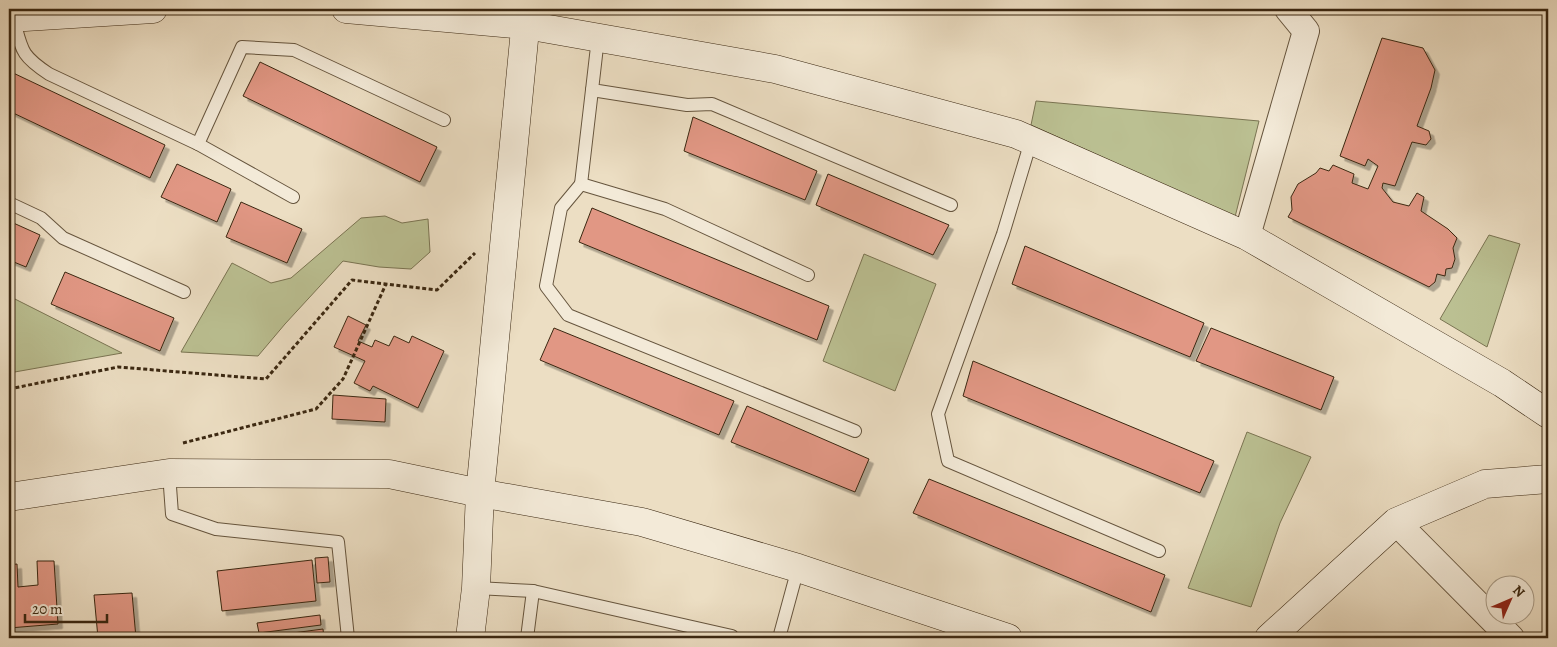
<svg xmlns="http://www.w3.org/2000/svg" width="1557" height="647" viewBox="0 0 1557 647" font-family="Alegreya,serif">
<defs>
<filter id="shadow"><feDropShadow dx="4.5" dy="4.5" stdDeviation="0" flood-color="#0004"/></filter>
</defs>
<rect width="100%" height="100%" fill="#ecdec3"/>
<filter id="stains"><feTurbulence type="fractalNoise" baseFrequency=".004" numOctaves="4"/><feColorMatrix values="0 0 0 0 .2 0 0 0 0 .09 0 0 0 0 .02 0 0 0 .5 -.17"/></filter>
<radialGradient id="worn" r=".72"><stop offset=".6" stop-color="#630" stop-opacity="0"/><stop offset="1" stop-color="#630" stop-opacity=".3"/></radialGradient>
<!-- green -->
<g fill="#bbc092" stroke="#7a7452">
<path d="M 1036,101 L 1259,121 L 1235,217 L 1031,125 Z"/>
<path d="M 385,216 L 402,223 L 428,219 L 430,252 L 411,269 L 379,267 L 343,261 L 285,324 L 258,356 L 181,352 L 232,263 L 271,283 L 291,278 L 361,218 Z"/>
<path d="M 1489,235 L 1520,244 L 1487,347 L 1440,319 Z"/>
<path d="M 864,254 L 936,284 L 895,391 L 823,361 Z"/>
<path d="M 9,296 L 122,353 L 9,373 Z"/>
<path d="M 1247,432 L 1311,457 L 1280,523 L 1251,607 L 1188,588 Z"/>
</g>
<!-- building -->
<g fill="#e19784" stroke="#3a2711" filter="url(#shadow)">
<path d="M 1382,38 L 1423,48 L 1435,70 L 1431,88 L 1417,126 L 1429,131 L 1431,139 L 1426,145 L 1412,142 L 1395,186 L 1383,183 L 1382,188 L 1393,202 L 1409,206 L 1417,193 L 1424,197 L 1421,211 L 1448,229 L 1457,238 L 1453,248 L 1455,259 L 1452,268 L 1446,269 L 1445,276 L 1437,274 L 1435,282 L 1429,287 L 1288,217 L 1292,210 L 1291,197 L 1298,184 L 1316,173 L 1320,168 L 1329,171 L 1333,165 L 1354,174 L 1352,183 L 1368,189 L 1378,166 L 1368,159 L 1365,166 L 1340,156 Z"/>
<path d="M 260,62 L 437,147 L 420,182 L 243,96 Z"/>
<path d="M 9,71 L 165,145 L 150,178 L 9,111 Z"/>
<path d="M 693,117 L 817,171 L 805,200 L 684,151 Z"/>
<path d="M 177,164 L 231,189 L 217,222 L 161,197 Z"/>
<path d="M 828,174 L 949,225 L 933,255 L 816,205 Z"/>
<path d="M 241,202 L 302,229 L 287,263 L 226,237 Z"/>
<path d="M 592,208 L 829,306 L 817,340 L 579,242 Z"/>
<path d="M 9,221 L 40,235 L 26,267 L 9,260 Z"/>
<path d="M 1025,246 L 1204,323 L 1190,357 L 1012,284 Z"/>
<path d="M 65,272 L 174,318 L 160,351 L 51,304 Z"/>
<path d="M 348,316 L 366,325 L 358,341 L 372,347 L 375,340 L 389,346 L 394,336 L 409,343 L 412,336 L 444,351 L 418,408 L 373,386 L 370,391 L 354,383 L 365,361 L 334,347 Z"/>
<path d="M 554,328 L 734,401 L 719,435 L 540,360 Z"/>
<path d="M 1211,328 L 1334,377 L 1321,410 L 1196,361 Z"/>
<path d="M 973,361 L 1214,461 L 1200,493 L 963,396 Z"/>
<path d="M 333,395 L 386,399 L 385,422 L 332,419 Z"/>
<path d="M 747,406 L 869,459 L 855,492 L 731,442 Z"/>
<path d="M 929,479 L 1165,575 L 1151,612 L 913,513 Z"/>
<path d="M 328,557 L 330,582 L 317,583 L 315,558 Z"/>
<path d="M 312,560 L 316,601 L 222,611 L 217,571 Z"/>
<path d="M 37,561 L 54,561 L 58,624 L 9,628 L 9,565 L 17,564 L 18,587 L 38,585 Z"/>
<path d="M 132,593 L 136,638 L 98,638 L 94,595 Z"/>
<path d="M 320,615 L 321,625 L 259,633 L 257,623 Z"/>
<path d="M 323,629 L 324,638 L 270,638 L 285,637 L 285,634 Z"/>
</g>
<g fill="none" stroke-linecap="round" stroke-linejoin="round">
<defs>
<g id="lane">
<path d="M 13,17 C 22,50 20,55 49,74 L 198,144 L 293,197"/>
<path d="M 598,38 L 592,90 L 687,105 L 712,104 L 951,205"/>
<path d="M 592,90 L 581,184 L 665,209 L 808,275"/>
<path d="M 1031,141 L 1003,234 L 938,414 L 948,461 L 1159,551"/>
<path d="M 198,144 L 242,47 L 294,50 L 444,120"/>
<path d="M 581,184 L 561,208 L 546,286 L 568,315 L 855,431"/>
<path d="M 9,203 L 41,218 L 63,238 L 184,292"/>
<path d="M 169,473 L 172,514 L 216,529 L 338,542 L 348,638"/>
<path d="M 476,588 L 533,591 L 732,636"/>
<path d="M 527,638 L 533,591"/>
<path d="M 779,638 L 798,568"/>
</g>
<g id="street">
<path d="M 1247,236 L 1306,31 L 1288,9"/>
<path d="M 1396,522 L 1511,638"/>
</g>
<g id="secondary">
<path d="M 346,9 L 526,25 L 775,69 L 1016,134 L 1247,236 L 1502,383 L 1548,414"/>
<path d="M 9,18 L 153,9"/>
<path d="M 9,497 L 169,473 L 389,474 L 480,493 L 642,522 L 798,568 L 1008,638"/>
<path d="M 470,638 L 476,588 L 480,493 L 527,9"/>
<path d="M 1269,638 L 1396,522 L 1485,484 L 1548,479"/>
</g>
</defs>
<!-- lane casing -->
<use href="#lane" stroke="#66553e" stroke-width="14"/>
<!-- street casing -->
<use href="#street" stroke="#66553e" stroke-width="28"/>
<!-- secondary casing -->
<use href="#secondary" stroke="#3a2711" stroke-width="29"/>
<!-- path -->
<g stroke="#3a2711" stroke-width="3" stroke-dasharray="4 2.5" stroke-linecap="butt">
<path d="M 9,389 L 118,367 L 266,379 L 352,280 L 437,290 L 475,253"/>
<path d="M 183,443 L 316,409 L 343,379 L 386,284"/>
</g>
<!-- lane -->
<use href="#lane" stroke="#f3ead8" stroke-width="12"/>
<!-- street -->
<use href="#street" stroke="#f3ead8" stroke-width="26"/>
<!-- secondary -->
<use href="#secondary" stroke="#f3ead8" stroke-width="28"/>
</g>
<!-- margin -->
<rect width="1557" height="647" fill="none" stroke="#ecdec3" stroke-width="30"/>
<rect x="10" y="10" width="1537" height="627" fill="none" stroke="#3a2711" stroke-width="2.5"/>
<rect x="15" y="15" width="1527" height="617" fill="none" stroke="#3a2711"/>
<!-- north arrow -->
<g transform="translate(1510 600) rotate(45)"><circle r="24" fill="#f3ead8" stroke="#a99c88"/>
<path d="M0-4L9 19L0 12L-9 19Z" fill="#8f2418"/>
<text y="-8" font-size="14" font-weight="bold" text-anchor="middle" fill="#3a2711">N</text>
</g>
<!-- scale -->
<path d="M25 614v8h82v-8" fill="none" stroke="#3a2711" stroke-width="2.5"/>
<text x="32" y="614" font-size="15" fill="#3a2711" stroke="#f3ead8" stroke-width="4" paint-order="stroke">20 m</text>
<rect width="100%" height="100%" filter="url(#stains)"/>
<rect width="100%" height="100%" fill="url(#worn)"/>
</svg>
